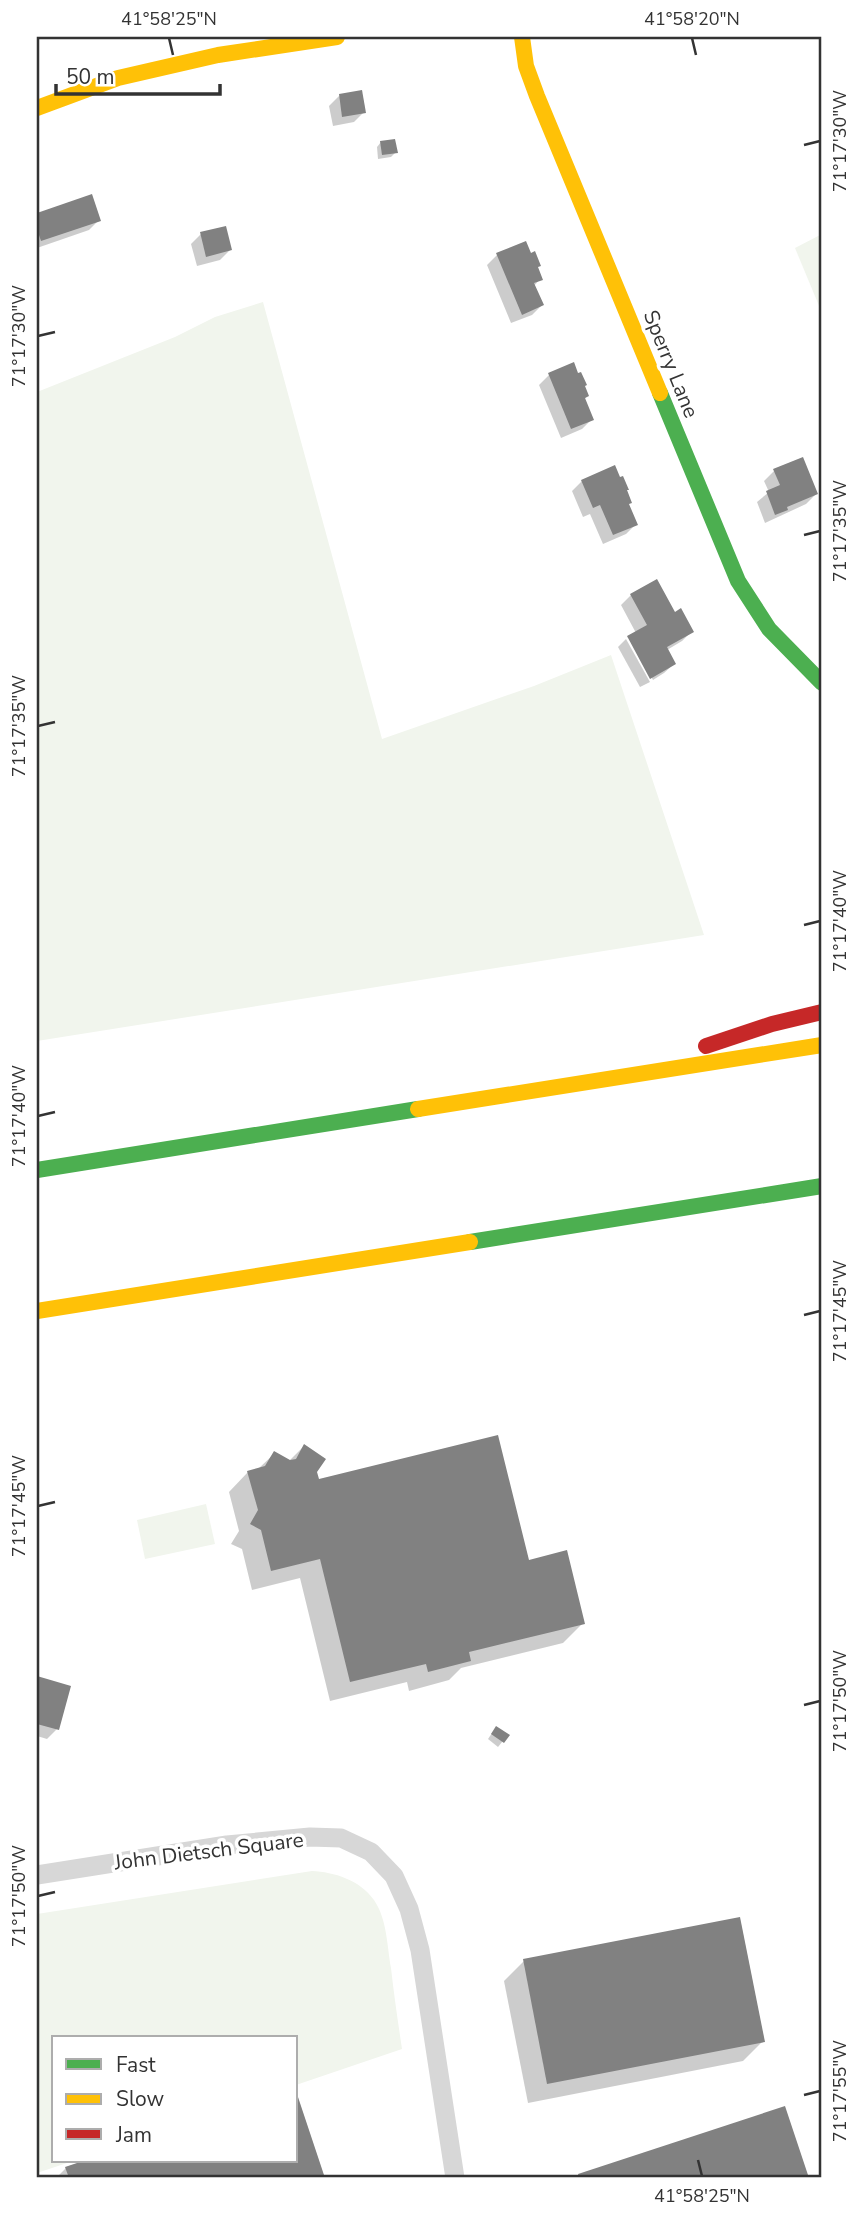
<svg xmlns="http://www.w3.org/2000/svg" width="859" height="2215" viewBox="0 0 859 2215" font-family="'Nunito Sans',sans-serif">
<rect width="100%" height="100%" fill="#fff"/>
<!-- green -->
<g fill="#f1f5ed">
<path d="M 822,234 L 822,313 L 795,248 Z"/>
<path d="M 263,302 L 382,739 L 534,686 L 611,655 L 704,935 L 37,1041 L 37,392 L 175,337 L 215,317 Z"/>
<path d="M 206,1504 L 215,1544 L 145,1559 L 137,1520 Z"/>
<path d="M 312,1871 C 334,1872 360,1880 374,1900 C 387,1919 387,1945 391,1968 C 394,1995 398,2022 402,2049 L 296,2085 L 296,2038 L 54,2038 L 54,2161 L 73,2161 L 37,2173 L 37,1914 Z"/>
</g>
<!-- shadow -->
<g fill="#0003">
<path d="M 339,96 L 364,112 L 354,122 L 333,126 L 329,106 Z"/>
<path d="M 381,142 L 396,152 L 391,157 L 378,159 L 377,147 Z"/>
<path d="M 91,197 L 99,220 L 89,230 L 37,248 L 37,215 Z"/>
<path d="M 201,234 L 230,250 L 220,260 L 197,266 L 191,244 Z"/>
<path d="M 497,255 L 536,268 L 540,279 L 534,286 L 542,305 L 532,315 L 511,323 L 487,265 Z"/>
<path d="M 549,375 L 587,396 L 584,400 L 592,419 L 582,429 L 561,438 L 539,385 Z"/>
<path d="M 774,471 L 816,494 L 806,504 L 765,523 L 757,502 L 769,492 L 764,481 Z"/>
<path d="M 582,481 L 628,505 L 636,524 L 626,534 L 603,544 L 590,514 L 583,517 L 572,491 Z"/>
<path d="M 631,595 L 674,614 L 692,631 L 682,641 L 667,650 L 674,664 L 664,673 L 653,680 L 630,638 L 627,638 L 636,633 L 621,605 Z"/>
<path d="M 626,639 L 650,682 L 640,687 L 618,647 Z"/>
<path d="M 304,1446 L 318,1482 L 528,1562 L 583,1623 L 563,1643 L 461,1668 L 449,1680 L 409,1691 L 407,1682 L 330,1701 L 300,1578 L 252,1590 L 242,1549 L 231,1544 L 239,1531 L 229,1492 L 248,1472 L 258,1469 L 275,1453 L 289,1461 Z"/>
<path d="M 37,1678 L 69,1687 L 57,1729 L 47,1739 L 37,1736 Z"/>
<path d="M 492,1733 L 507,1736 L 498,1747 L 488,1739 Z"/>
<path d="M 524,1961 L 763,2041 L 743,2061 L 528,2103 L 504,1981 Z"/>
<path d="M 296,2095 L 324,2178 L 56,2178 L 66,2168 L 88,2161 L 296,2161 Z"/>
<path d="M 784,2108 L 807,2178 L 576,2178 L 579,2176 Z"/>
</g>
<!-- building -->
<g fill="#818181">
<path d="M 362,90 L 366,113 L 342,117 L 339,94 Z"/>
<path d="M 395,139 L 398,153 L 382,155 L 380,141 Z"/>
<path d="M 92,194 L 101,221 L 41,241 L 37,229 L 37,213 Z"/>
<path d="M 226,226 L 232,250 L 206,257 L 200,232 Z"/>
<path d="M 526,241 L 531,253 L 535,251 L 541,266 L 538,267 L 543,280 L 534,283 L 544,305 L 522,315 L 496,253 Z"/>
<path d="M 574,362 L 578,373 L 581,372 L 587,385 L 585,386 L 589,396 L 585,398 L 594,420 L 571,429 L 548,373 Z"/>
<path d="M 803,457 L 818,494 L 787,507 L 788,510 L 775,515 L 766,491 L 780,485 L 773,469 Z"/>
<path d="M 615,465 L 620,477 L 623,476 L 629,490 L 627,490 L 632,503 L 629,504 L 638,525 L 613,535 L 600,505 L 593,508 L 581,480 Z"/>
<path d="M 657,579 L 675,612 L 681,608 L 694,632 L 667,647 L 676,664 L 650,679 L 627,636 L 647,625 L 630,594 Z"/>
<path d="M 498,1435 L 529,1560 L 567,1550 L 585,1624 L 469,1652 L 471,1661 L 428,1672 L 426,1664 L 350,1682 L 320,1559 L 271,1571 L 261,1530 L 250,1524 L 258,1510 L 247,1471 L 265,1466 L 274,1451 L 290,1460 L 296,1459 L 304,1444 L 326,1459 L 317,1472 L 319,1479 Z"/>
<path d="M 37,1676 L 71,1686 L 59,1730 L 37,1724 Z"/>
<path d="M 496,1726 L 510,1735 L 504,1743 L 491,1734 Z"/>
<path d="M 740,1917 L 765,2042 L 547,2084 L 523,1959 Z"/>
<path d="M 296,2091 L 325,2178 L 69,2178 L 65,2167 L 83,2161 L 296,2161 Z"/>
<path d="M 785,2106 L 809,2178 L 579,2178 L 578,2174 Z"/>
</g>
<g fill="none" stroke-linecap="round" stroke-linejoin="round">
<!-- street -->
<path stroke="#d7d7d7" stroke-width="19" d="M 37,1875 L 227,1845 L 310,1837 L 341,1838 L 371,1852 L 394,1876 L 409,1909 L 420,1950 L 455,2178"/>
<!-- fast -->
<g stroke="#4caf50" stroke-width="16">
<path d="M 660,393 L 738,581 L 769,629 L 822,683"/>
<path d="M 37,1170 L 418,1109"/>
<path d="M 470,1242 L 822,1186"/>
</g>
<!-- slow -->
<g stroke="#ffc107" stroke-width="16">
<path d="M 522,37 L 526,66 L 537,96 L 660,393"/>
<path d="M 37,108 L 118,78 L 218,55 L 337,37"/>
<path d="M 418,1109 L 822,1045"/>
<path d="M 37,1311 L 470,1242"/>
</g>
<!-- jam -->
<path stroke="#c62828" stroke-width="16" d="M 706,1046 L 772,1024 L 822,1012"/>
</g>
<!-- ticks -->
<path fill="none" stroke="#333" stroke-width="2.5" d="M 169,38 L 173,55M 692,38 L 696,55M 804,145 L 820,141M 38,336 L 55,332M 804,535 L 820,531M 38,726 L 55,722M 804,925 L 820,921M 38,1116 L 55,1112M 804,1315 L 820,1311M 38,1506 L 55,1502M 804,1705 L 820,1701M 38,1896 L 55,1892M 804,2095 L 820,2091M 698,2160 L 702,2176"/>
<g text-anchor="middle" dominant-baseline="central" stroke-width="7" stroke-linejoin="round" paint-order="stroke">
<!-- street labels -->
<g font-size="21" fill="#333" stroke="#fff">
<text transform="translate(671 364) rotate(68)">Sperry Lane</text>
<text transform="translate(209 1851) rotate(-7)">John Dietsch Square</text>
</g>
</g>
<!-- border -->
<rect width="859" height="2215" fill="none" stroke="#ffffff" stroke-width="77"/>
<!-- legend -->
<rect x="52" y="2036" width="245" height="126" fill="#ffffff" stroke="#adadad" stroke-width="2"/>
<rect x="66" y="2059" width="35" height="10" fill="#4caf50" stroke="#adadad" stroke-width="2"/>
<text x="116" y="2072" font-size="21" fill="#333333">Fast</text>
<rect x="66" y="2094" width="35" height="10" fill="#ffc107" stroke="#adadad" stroke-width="2"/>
<text x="116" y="2106" font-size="21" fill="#333333">Slow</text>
<rect x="66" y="2129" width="35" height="10" fill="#c62828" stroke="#adadad" stroke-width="2"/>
<text x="116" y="2142" font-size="21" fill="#333333">Jam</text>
<!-- scale -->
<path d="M56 84v10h164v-10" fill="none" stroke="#333333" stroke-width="3.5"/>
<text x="66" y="84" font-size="21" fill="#333333" stroke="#ffffff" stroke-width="5" paint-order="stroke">50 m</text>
<rect x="38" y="38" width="782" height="2138" fill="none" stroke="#333" stroke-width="2.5"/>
<g font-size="18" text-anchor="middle" fill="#333">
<text x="169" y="25">41°58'25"N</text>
<text x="692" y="25">41°58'20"N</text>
<text transform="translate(840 141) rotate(-90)" y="6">71°17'30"W</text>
<text transform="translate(19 336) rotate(-90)" y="6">71°17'30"W</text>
<text transform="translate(840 531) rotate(-90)" y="6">71°17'35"W</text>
<text transform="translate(19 726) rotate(-90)" y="6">71°17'35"W</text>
<text transform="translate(840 921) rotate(-90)" y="6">71°17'40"W</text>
<text transform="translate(19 1116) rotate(-90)" y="6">71°17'40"W</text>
<text transform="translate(840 1311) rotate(-90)" y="6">71°17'45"W</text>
<text transform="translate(19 1506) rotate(-90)" y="6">71°17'45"W</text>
<text transform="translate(840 1701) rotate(-90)" y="6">71°17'50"W</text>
<text transform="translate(19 1896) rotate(-90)" y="6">71°17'50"W</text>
<text transform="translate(840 2091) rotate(-90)" y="6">71°17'55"W</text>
<text x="702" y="2202">41°58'25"N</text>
</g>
</svg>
